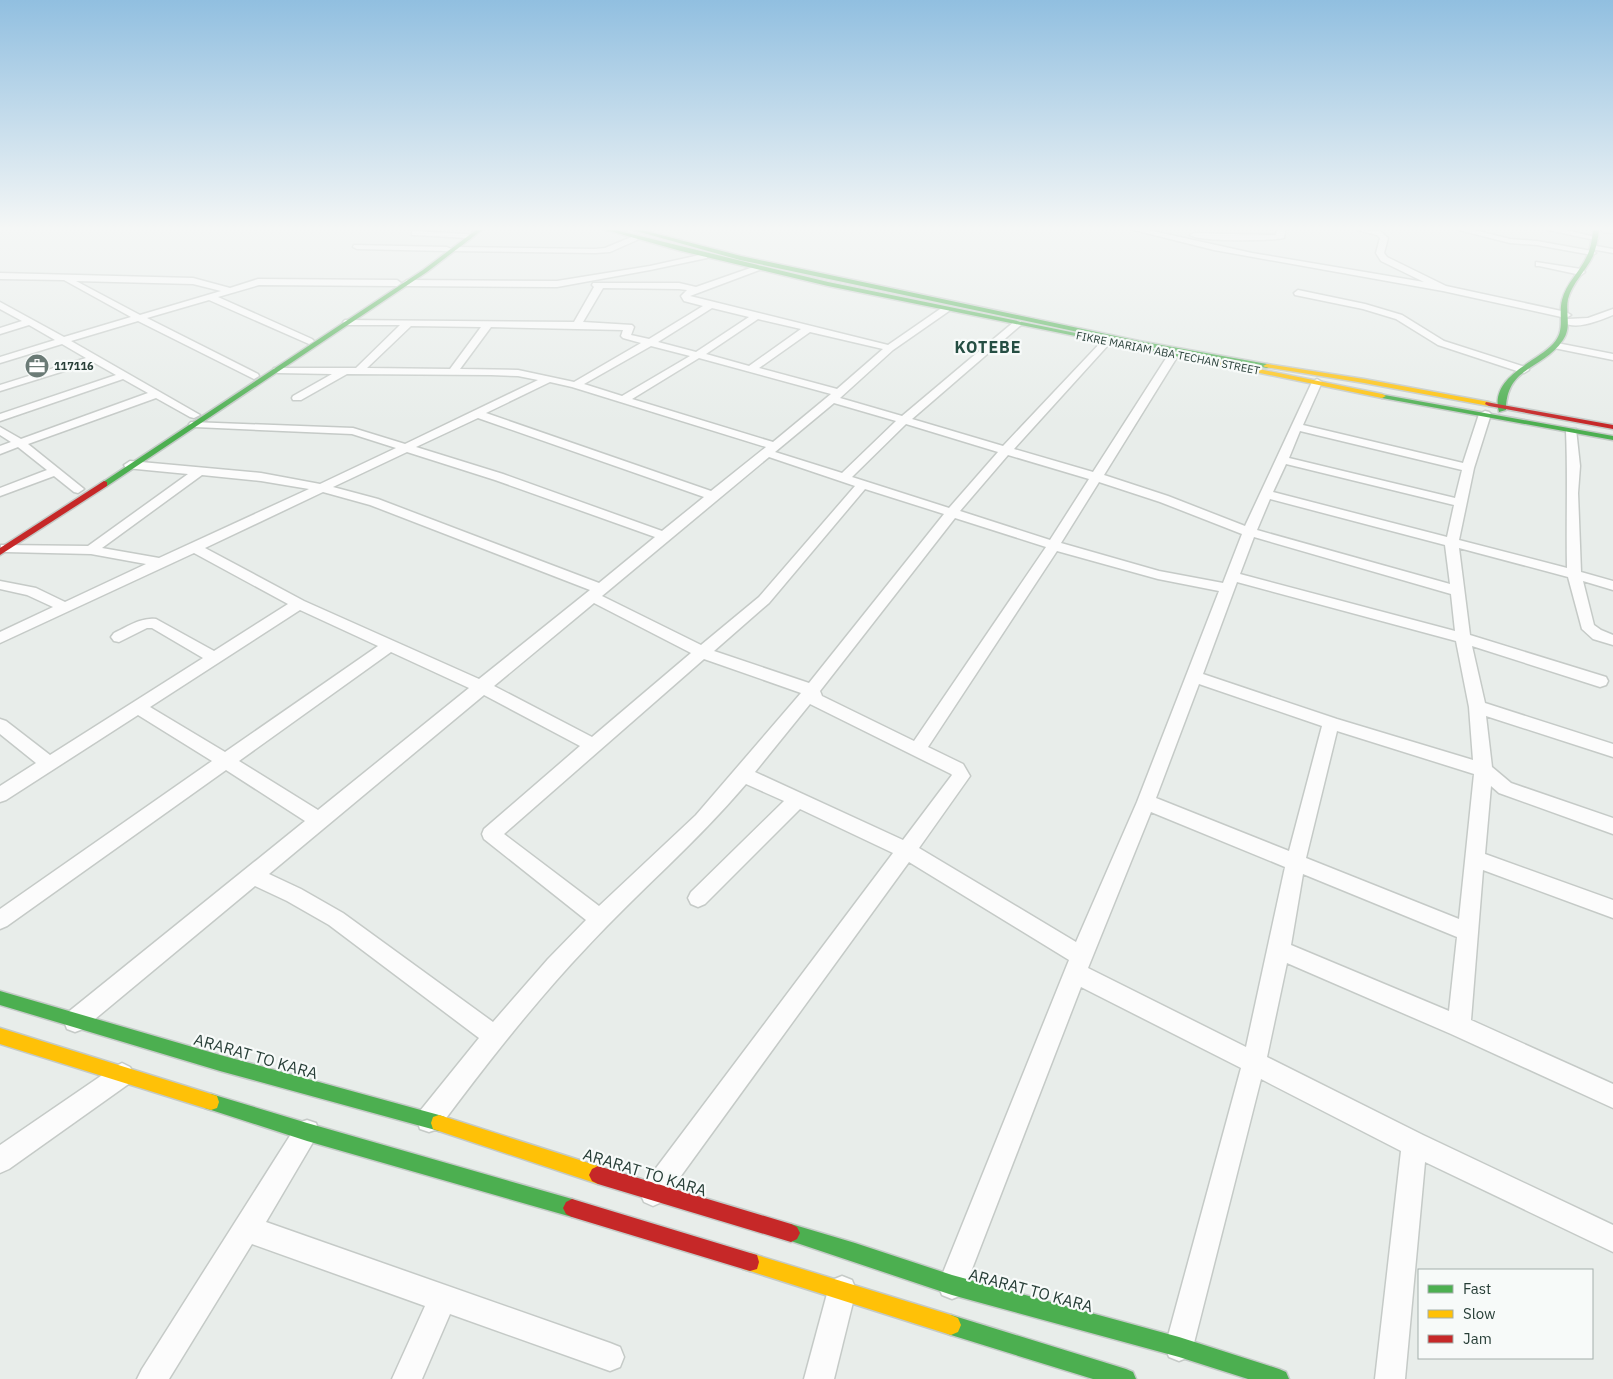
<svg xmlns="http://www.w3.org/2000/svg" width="1613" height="1379" viewBox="0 0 1613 1379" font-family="'IBM Plex Sans',sans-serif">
<rect width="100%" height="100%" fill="#e8edea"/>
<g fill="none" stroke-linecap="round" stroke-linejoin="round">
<defs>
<g id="street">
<path d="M 1134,230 L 1148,230 L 1252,253 L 1424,282 L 1381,261 L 1376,253 L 1380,238 L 1377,235 L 1358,230 L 1380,231 L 1388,238 L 1384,253 L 1387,257 L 1446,286 L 1566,312 L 1571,315 L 1566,318 L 1443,291 L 1214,250 Z"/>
<path d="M 1277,230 L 1285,230 L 1284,238 C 1270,241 1200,242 1190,235 L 1194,233 L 1276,235 Z"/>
<path d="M 1459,230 L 1474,230 L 1510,239 L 1537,241 L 1592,251 L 1596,253 L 1592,255 L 1537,245 L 1510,243 Z"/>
<path d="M 1548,230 L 1566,230 L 1599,238 L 1595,240 Z"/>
<path d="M 1602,230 L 1613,230 L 1613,233 L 1603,232 Z"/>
<path d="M 412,231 L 467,234 L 471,236 L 467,238 L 415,235 L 412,235 Z"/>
<path d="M 634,236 L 638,238 L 637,240 L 610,252 L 595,253 L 455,251 L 451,249 L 455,247 L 595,249 L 605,248 Z"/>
<path d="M 354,245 L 447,247 L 451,249 L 447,251 L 357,249 L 353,247 Z"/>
<path d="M 1591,245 L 1613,249 L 1613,253 L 1591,249 Z"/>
<path d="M 704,254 L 707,254 L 707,258 L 650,270 L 557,287 L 407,286 L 403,283 L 407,280 L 557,281 L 650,266 Z"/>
<path d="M 1536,262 L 1581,269 L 1585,272 L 1581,275 L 1539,266 L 1536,266 Z"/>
<path d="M 759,265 L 763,267 L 762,269 L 690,296 L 888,345 L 943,307 L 949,307 L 949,311 L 893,350 L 840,398 L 902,416 L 1015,321 L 1021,321 L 1021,325 L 912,419 L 1003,446 L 1104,339 L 1110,339 L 1110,343 L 1014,449 L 1093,472 L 1170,352 L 1178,352 L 1179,354 L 1104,475 L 1168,496 L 1245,526 L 1312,382 L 1317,379 L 1322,382 L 1303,425 L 1463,463 L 1479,414 L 1485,411 L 1489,412 L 1491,414 L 1474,468 L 1459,540 L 1567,568 C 1566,522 1568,477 1566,431 L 1568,429 L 1576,429 L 1580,466 L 1578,493 L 1581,572 L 1613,581 L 1613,590 L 1583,581 L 1594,625 L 1601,630 L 1613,635 L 1613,645 L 1593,639 L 1582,629 L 1568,577 L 1459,548 L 1470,635 L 1606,677 L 1608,681 L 1606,685 L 1600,687 L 1472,646 L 1485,703 L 1613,744 L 1613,757 L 1486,716 L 1492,767 L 1511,783 L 1613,818 L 1613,834 L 1499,793 L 1491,786 L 1485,854 L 1613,900 L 1613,918 L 1483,870 L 1471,1020 L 1613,1084 L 1613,1108 L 1451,1034 L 1287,963 L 1267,1057 L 1423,1135 L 1613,1225 L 1613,1252 L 1425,1162 L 1405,1379 L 1375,1379 L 1401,1151 L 1261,1079 L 1193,1347 L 1189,1357 L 1179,1361 L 1169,1357 L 1165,1347 L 1241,1068 L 1081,987 L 962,1295 L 952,1299 L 942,1295 L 938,1285 L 1069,960 L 909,862 L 662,1202 L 653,1206 L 644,1202 L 640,1193 L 644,1184 L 893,853 L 800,809 L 705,904 L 698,907 L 691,904 L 688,898 L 691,892 L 784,801 L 746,784 C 697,842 639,891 587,947 C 533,1004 485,1066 438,1129 L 429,1132 L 420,1129 L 417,1120 L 420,1111 L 479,1038 L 329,925 L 287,901 L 255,886 L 83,1029 L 75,1032 L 67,1029 L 64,1021 L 67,1013 L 305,821 L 226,770 L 7,926 L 0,929 L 0,909 L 212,761 L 138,715 L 6,800 L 0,802 L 0,786 L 36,763 L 0,734 L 0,719 L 6,721 L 50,755 L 203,658 L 152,628 L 147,628 L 119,642 L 114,641 L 111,637 L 114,633 C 127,627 141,617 156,619 L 214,651 L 288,604 L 194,553 L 0,643 L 0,632 L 53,607 L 27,595 L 0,589 L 0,581 L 36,588 L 65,602 L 146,564 L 91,554 L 6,552 L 1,551 L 1,545 L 88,546 L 188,474 L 126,468 L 124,465 L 130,461 L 261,473 L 320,484 L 396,448 L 352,434 L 195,427 L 191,426 L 189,424 L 191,422 L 353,428 L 405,444 L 538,380 L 518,376 L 491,375 L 347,374 L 301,400 L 293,400 L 292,398 L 293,396 L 332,374 L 278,373 L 273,370 L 274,368 L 356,368 L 400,325 L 348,325 L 343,322 L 345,320 L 574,322 L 594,287 L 592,285 L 593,283 L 679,283 L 696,287 ZM 603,288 L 679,289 L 687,290 L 681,296 L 684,301 L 703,306 L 649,339 L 631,335 L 634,327 L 632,325 L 583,322 ZM 712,308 L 749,317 L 696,352 L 658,342 ZM 758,319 L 801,329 L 749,366 L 706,354 ZM 411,326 L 481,327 L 450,369 L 367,368 ZM 491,327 L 623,330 L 621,336 L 623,338 L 641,343 L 574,382 L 518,370 L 460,369 ZM 810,332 L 883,349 L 837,389 L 759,368 ZM 651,346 L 690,356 L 622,396 L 584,384 ZM 699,358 L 831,394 L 773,442 L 632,399 ZM 550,382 L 572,387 L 766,447 L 711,491 L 486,413 ZM 834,403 L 896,421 L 842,473 L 775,452 ZM 478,418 L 704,497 L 662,531 L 503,474 L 416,447 ZM 906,424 L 998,452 L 949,508 L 852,477 ZM 1300,431 L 1462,470 L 1455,498 L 1289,458 ZM 407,452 L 495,480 L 655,537 L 599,583 L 378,499 L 333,487 ZM 1008,455 L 1089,479 L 1050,540 L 960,511 ZM 769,457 L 855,486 L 759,597 L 701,645 L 602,596 ZM 1286,464 L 1454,505 L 1447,537 L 1273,492 ZM 202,475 L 261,481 L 309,489 L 159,558 L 102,548 ZM 1099,482 L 1160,502 L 1242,534 L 1223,583 L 1159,571 L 1061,543 ZM 865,489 L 944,514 L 809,683 L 714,651 L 769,603 ZM 323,492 L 370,505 L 590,590 L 479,679 L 304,601 L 205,548 ZM 1270,499 L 1445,545 L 1450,584 L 1257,530 ZM 955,518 L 1046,547 L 914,741 L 822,696 L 820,691 ZM 1254,537 L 1451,594 L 1455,631 L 1240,574 ZM 1057,551 L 1158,579 L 1219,591 L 1137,802 L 1076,942 L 919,848 L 970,776 L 963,764 L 928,747 ZM 1237,582 L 1456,641 L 1469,707 L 1473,760 L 1337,719 L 1203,674 ZM 594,603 L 691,653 L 592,737 L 494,686 ZM 300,610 L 378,646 L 225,752 L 150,707 ZM 391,652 L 469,688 L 318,810 L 239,761 ZM 704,659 L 801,693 L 696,815 L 599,906 L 504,834 ZM 1199,684 L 1322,726 L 1289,851 L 1156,798 ZM 484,695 L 580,746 L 484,829 L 482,834 L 484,839 L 586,920 L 548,959 L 493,1022 L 343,913 L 301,889 L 269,874 ZM 810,704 L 951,774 L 952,775 L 903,840 L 755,772 ZM 1337,731 L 1474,774 L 1459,919 L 1306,858 ZM 1151,812 L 1285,867 L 1246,1047 L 1088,968 ZM 1303,874 L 1457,937 L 1449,1011 L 1291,945 Z"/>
<path d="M 0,273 L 193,278 L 230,288 L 258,279 L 397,280 L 401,283 L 397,286 L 259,285 L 218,297 L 312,339 L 314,341 L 309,344 L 209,300 L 147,318 L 258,374 L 259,376 L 254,379 L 138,321 L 71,341 L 200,415 L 194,418 L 190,417 L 156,398 L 28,444 L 84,489 L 78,493 L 74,492 L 54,476 L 0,496 L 0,488 L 47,470 L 18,447 L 0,454 L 0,446 L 11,442 L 0,435 L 0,427 L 21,439 L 148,393 L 123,379 L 0,421 L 0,414 L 116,375 L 93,362 L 0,391 L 0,385 L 86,358 L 62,344 L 0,363 L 0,357 L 55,340 L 29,325 L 0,334 L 0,328 L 22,321 L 0,309 L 0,302 L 64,337 L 131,317 L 64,280 L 0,279 ZM 76,281 L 193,284 L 221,291 L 140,315 Z"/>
<path d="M 1298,290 L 1365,304 L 1402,315 L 1444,341 L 1528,368 L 1529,370 L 1524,373 L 1520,372 L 1438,345 L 1396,319 L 1363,309 L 1295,295 L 1294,293 Z"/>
<path d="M 1613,309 L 1613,315 C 1600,320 1576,331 1563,322 L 1568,319 L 1588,318 Z"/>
<path d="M 1557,343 L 1613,354 L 1613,360 L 1554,348 L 1554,344 Z"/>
<path d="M 122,1063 L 130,1067 L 134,1075 L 130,1083 L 9,1169 L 0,1173 L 0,1145 L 114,1067 Z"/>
<path d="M 307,1120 L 316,1123 L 319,1132 L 266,1222 L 610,1343 L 620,1347 L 624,1357 L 620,1367 L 610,1371 L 450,1314 L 422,1379 L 392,1379 L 425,1306 L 252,1244 L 169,1379 L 137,1379 L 142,1369 L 298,1123 Z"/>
<path d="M 842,1276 L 852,1280 L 856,1290 L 834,1379 L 804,1379 L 828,1290 L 832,1280 Z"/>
</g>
<g id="fast">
<path d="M 476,230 L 482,230 L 427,272 L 107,486 L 101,486 L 100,484 L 423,270 Z"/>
<path d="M 606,230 L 615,230 L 828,282 L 1202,359 L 1199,361 L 828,286 L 681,251 Z"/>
<path d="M 633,230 L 642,230 L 741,256 L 1139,341 L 1267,364 L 1271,366 L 1267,368 L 1139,345 L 740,260 Z"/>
<path d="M 1593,230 L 1599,230 C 1598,239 1596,248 1593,256 C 1586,271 1572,283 1568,299 C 1565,313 1572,327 1563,340 C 1543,370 1506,366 1506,410 L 1499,412 C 1489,377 1535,363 1553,344 C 1566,330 1558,316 1562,300 C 1566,283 1580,272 1587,256 C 1591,248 1592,239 1593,230 Z"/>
<path d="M 1379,394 L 1613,436 L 1613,440 L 1382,398 L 1378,396 Z"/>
<path d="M 0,991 L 220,1055 L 439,1115 L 445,1117 L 447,1123 L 445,1129 L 439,1131 L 220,1071 L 0,1005 Z"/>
<path d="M 211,1094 L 307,1123 L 572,1199 L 578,1202 L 581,1208 L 578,1214 L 572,1217 L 307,1141 L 205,1108 L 203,1102 L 205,1096 Z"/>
<path d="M 791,1224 L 855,1243 L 952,1275 L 1179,1337 L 1279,1369 L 1286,1372 L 1289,1379 L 1248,1379 L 1179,1357 L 952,1295 L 785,1239 L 782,1233 L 785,1227 Z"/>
<path d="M 951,1315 L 1126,1369 L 1133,1372 L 1136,1379 L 1093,1379 L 951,1335 L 944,1332 L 941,1325 L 944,1318 Z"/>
</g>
<g id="slow">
<path d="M 1199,357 L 1382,394 L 1386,396 L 1382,398 L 1197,360 L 1197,358 Z"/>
<path d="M 1267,364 L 1364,379 L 1489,402 L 1493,404 L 1489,406 L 1364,383 L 1265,367 L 1263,366 Z"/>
<path d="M 0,1028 L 211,1094 L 217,1096 L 219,1102 L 217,1108 L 211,1110 L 0,1044 Z"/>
<path d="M 439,1115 L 598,1166 L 604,1169 L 607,1175 L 604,1181 L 598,1184 L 433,1129 L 431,1123 L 433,1117 Z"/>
<path d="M 750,1253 L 951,1315 L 958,1318 L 961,1325 L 958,1332 L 951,1335 L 750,1271 L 743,1269 L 741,1262 L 743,1255 Z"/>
</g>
<g id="jam">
<path d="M 1486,402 L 1613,425 L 1613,429 L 1489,406 L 1485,404 Z"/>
<path d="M 104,481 L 107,482 L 107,486 L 0,555 L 0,548 Z"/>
<path d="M 598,1166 L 791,1224 L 797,1227 L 800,1233 L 797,1239 L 791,1242 L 598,1184 L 592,1181 L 589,1175 L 592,1169 Z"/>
<path d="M 572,1199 L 750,1253 L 757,1255 L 759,1262 L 757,1269 L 750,1271 L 572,1217 L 566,1214 L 563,1208 L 566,1202 Z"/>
</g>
</defs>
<!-- street casing -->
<use href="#street" stroke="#c5cac7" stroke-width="3"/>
<!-- fast casing -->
<use href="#fast" stroke="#c4cac7" stroke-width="3"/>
<!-- slow casing -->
<use href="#slow" stroke="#c4cac7" stroke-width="3"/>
<!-- jam casing -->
<use href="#jam" stroke="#c4cac7" stroke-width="3"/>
<!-- street -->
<use href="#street" fill="#fcfcfc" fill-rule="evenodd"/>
<!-- fast -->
<use href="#fast" fill="#4caf50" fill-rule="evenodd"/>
<!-- slow -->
<use href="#slow" fill="#ffc107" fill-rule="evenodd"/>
<!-- jam -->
<use href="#jam" fill="#c62828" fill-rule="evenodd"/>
</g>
<!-- sky -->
<linearGradient id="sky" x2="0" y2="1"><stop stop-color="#91bfe0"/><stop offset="0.54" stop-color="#f5f7f6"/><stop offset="1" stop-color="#f5f7f6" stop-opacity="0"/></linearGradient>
<rect width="1613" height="423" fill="url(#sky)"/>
<!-- icons -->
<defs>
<symbol id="office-disc" viewBox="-11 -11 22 22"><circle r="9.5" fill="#6b7b76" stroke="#f7faf9"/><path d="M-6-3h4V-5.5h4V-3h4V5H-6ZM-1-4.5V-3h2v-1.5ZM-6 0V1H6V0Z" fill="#fff"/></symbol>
</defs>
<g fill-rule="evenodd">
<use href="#office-disc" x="23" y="352" width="28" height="28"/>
</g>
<g text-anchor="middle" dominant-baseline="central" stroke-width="4.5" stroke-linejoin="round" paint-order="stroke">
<!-- far-street labels -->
<g font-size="11" fill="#273e37" stroke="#f7faf9">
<text transform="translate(1168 353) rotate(11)">FIKRE MARIAM ABA TECHAN STREET</text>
</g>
<!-- far-poi labels -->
<g font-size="11" font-weight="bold" fill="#273e37" stroke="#f7faf9" text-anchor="start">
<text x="54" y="366">117116</text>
</g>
<!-- far-district labels -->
<g font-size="16" font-weight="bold" letter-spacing="1" fill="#254e43" stroke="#f7faf9">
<text x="988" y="347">KOTEBE</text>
</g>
<!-- near-street labels -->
<g font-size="16" fill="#273e37" stroke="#f7faf9">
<text transform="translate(256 1056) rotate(16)">ARARAT TO KARA</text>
<text transform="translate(645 1172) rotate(17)">ARARAT TO KARA</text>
<text transform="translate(1031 1290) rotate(15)">ARARAT TO KARA</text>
</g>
</g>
<!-- legend -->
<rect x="1418" y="1269" width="175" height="90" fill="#f7faf9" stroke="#a4afab"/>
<rect x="1428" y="1285" width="25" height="8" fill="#4caf50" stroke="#a4afab"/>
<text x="1463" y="1294" font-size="15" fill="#273e37">Fast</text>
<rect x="1428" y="1310" width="25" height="8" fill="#ffc107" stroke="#a4afab"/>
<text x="1463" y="1319" font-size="15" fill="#273e37">Slow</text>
<rect x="1428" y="1335" width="25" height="8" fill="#c62828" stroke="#a4afab"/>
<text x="1463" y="1344" font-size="15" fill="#273e37">Jam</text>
</svg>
